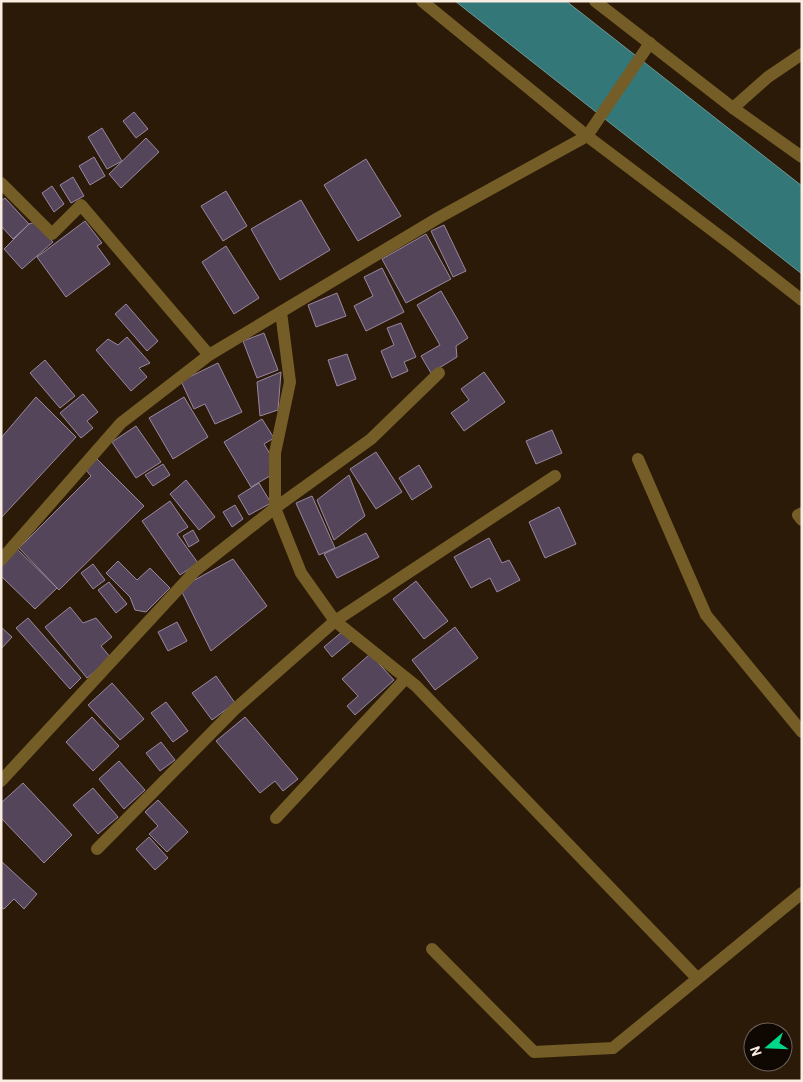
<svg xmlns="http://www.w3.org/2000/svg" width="803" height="1082" viewBox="0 0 803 1082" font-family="Barlow,sans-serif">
<rect width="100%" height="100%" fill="#2c1a08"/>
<!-- water -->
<path fill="#337778" stroke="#6e9a98" d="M 455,1 L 566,1 L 802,186 L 802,274 Z"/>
<!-- building -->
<g fill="#54455b" stroke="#9988a0">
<path d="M 134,112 L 148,129 L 136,138 L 123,121 Z"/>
<path d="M 102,128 L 122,161 L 107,169 L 88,137 Z"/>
<path d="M 146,138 L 159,152 L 121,188 L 109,174 Z"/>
<path d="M 94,157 L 105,176 L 90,185 L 79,166 Z"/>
<path d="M 366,159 L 401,216 L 358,241 L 324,185 Z"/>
<path d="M 73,177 L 84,196 L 71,203 L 60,185 Z"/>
<path d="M 52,186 L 64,204 L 54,212 L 42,193 Z"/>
<path d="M 226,191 L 247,226 L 223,241 L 201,206 Z"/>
<path d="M 5,198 L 29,224 L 13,239 L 1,226 L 1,201 Z"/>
<path d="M 301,200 L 330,250 L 280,280 L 251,229 Z"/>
<path d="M 85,221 L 102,243 L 97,246 L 110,264 L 66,297 L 37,257 Z"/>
<path d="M 36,222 L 53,242 L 22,269 L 4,249 L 29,224 Z"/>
<path d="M 444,225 L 466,271 L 453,277 L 431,231 Z"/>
<path d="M 426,234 L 451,279 L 406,303 L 382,259 Z"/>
<path d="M 226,246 L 259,298 L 234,314 L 202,262 Z"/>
<path d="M 382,268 L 404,312 L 366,331 L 354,306 L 373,296 L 364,277 Z"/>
<path d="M 441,291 L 468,338 L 456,346 L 457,357 L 431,373 L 421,356 L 440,345 L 417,305 Z"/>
<path d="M 337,293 L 346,316 L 316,327 L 308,305 Z"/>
<path d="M 126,304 L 158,341 L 147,351 L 115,314 Z"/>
<path d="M 401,323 L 416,357 L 404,362 L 408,371 L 392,378 L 381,351 L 394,345 L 387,328 Z"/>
<path d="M 264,333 L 278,370 L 257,378 L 243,341 Z"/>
<path d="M 127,337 L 150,363 L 139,368 L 147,377 L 131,391 L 96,350 L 108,339 L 118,345 Z"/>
<path d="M 347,354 L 356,379 L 337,386 L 328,360 Z"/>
<path d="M 45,360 L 75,396 L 60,408 L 30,373 Z"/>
<path d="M 218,363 L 242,412 L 215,424 L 205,404 L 194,409 L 181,381 Z"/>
<path d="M 281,372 L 278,410 L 260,416 L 257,382 Z"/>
<path d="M 484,372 L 505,402 L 464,431 L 451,413 L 469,400 L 461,389 Z"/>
<path d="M 83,394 L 98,412 L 87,421 L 93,428 L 81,438 L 60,413 Z"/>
<path d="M 36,397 L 76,437 L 1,518 L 1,438 Z"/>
<path d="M 184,397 L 208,437 L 173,459 L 149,418 Z"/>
<path d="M 262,419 L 274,438 L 264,444 L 273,459 L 269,462 L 275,473 L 251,487 L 224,442 Z"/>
<path d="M 136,426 L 161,462 L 136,478 L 112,442 Z"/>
<path d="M 552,430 L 562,453 L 536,464 L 526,441 Z"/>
<path d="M 376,452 L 402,492 L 376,509 L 350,469 Z"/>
<path d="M 97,459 L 144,506 L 59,590 L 19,548 L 91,476 L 86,470 Z"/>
<path d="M 163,464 L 170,475 L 153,486 L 145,475 Z"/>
<path d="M 419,465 L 432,487 L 412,500 L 399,478 Z"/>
<path d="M 349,475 L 365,516 L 334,540 L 317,500 Z"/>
<path d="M 186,480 L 215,517 L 199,530 L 170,494 Z"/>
<path d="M 259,483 L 271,503 L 249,515 L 238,496 Z"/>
<path d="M 312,496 L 335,548 L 319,555 L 296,503 Z"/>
<path d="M 170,501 L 188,527 L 177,534 L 198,563 L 180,575 L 142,521 Z"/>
<path d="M 235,505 L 243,519 L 232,527 L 223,512 Z"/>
<path d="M 559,507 L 576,544 L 545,558 L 529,522 Z"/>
<path d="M 193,530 L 199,541 L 189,547 L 183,536 Z"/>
<path d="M 366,533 L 379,557 L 337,578 L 324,554 Z"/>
<path d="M 489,538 L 502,563 L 509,560 L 520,580 L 497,592 L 490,578 L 471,588 L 454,557 Z"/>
<path d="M 17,549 L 57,588 L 35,609 L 1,576 L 1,565 Z"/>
<path d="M 233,559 L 267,606 L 211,651 L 180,588 Z"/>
<path d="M 118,561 L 137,580 L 150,568 L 170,588 L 146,612 L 135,610 L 130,597 L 106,573 Z"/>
<path d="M 93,564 L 105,580 L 93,589 L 81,573 Z"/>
<path d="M 416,581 L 448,621 L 424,639 L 393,599 Z"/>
<path d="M 109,582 L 127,604 L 116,613 L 98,590 Z"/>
<path d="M 70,607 L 83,623 L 96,618 L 112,637 L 101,646 L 111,658 L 87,678 L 45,627 Z"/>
<path d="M 28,618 L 81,678 L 70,689 L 16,628 Z"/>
<path d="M 177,622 L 187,641 L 168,651 L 158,632 Z"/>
<path d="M 1,627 L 12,637 L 1,649 Z"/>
<path d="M 455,627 L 478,658 L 435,690 L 412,660 Z"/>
<path d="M 343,631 L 351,641 L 332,657 L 324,647 Z"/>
<path d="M 370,654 L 394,680 L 355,715 L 347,706 L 358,696 L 342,679 Z"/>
<path d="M 216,676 L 235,703 L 212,720 L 192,693 Z"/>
<path d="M 112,683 L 144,719 L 120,740 L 88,705 Z"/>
<path d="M 166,702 L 188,731 L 173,742 L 151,713 Z"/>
<path d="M 92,717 L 119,746 L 93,771 L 66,742 Z"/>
<path d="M 245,717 L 298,779 L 283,791 L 275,781 L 260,793 L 216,741 Z"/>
<path d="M 161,742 L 175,760 L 160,771 L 146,753 Z"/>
<path d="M 119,761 L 145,790 L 124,809 L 99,779 Z"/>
<path d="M 23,783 L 72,835 L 44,863 L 1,818 L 1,803 Z"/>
<path d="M 93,788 L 118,817 L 98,834 L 73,805 Z"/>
<path d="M 158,800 L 188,832 L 167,852 L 149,834 L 158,826 L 145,812 Z"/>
<path d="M 149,837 L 168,858 L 155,870 L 136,849 Z"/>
<path d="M 1,861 L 37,894 L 24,909 L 14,899 L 4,909 L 1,907 Z"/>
</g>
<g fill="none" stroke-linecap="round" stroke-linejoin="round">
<!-- minor -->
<g stroke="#745d26" stroke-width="12">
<path d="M 422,1 L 587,136 L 733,246 L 802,300"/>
<path d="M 595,1 L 733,108 L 802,157"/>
<path d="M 733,108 L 768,77 L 802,54"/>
<path d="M 1,183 L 52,234 L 81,205 L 209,355"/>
<path d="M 281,312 L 290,382 L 275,453 L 275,508 L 301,573 L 335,621 L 416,686 L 697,978"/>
<path d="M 638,459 L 706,615 L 802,732"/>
<path d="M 802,513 L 798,515 L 802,520"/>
<path d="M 1,560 L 121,423 L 209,355 L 438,218 L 587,136 L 650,43"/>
<path d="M 1,781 L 195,571 L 275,508 L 371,439 L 439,373"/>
<path d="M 276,818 L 406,678"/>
<path d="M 97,849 L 235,709 L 335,621 L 555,476"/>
<path d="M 432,949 L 534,1052 L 613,1048 L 802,893"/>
</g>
</g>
<!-- border -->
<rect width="803" height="1082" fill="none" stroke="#f9ece1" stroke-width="5"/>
<!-- north arrow -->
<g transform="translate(768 1047) rotate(251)"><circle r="24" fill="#0e0702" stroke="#6c635b"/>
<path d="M0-4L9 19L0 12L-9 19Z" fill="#00d98c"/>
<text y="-8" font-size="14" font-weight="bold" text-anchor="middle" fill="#f9ece1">N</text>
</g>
</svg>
